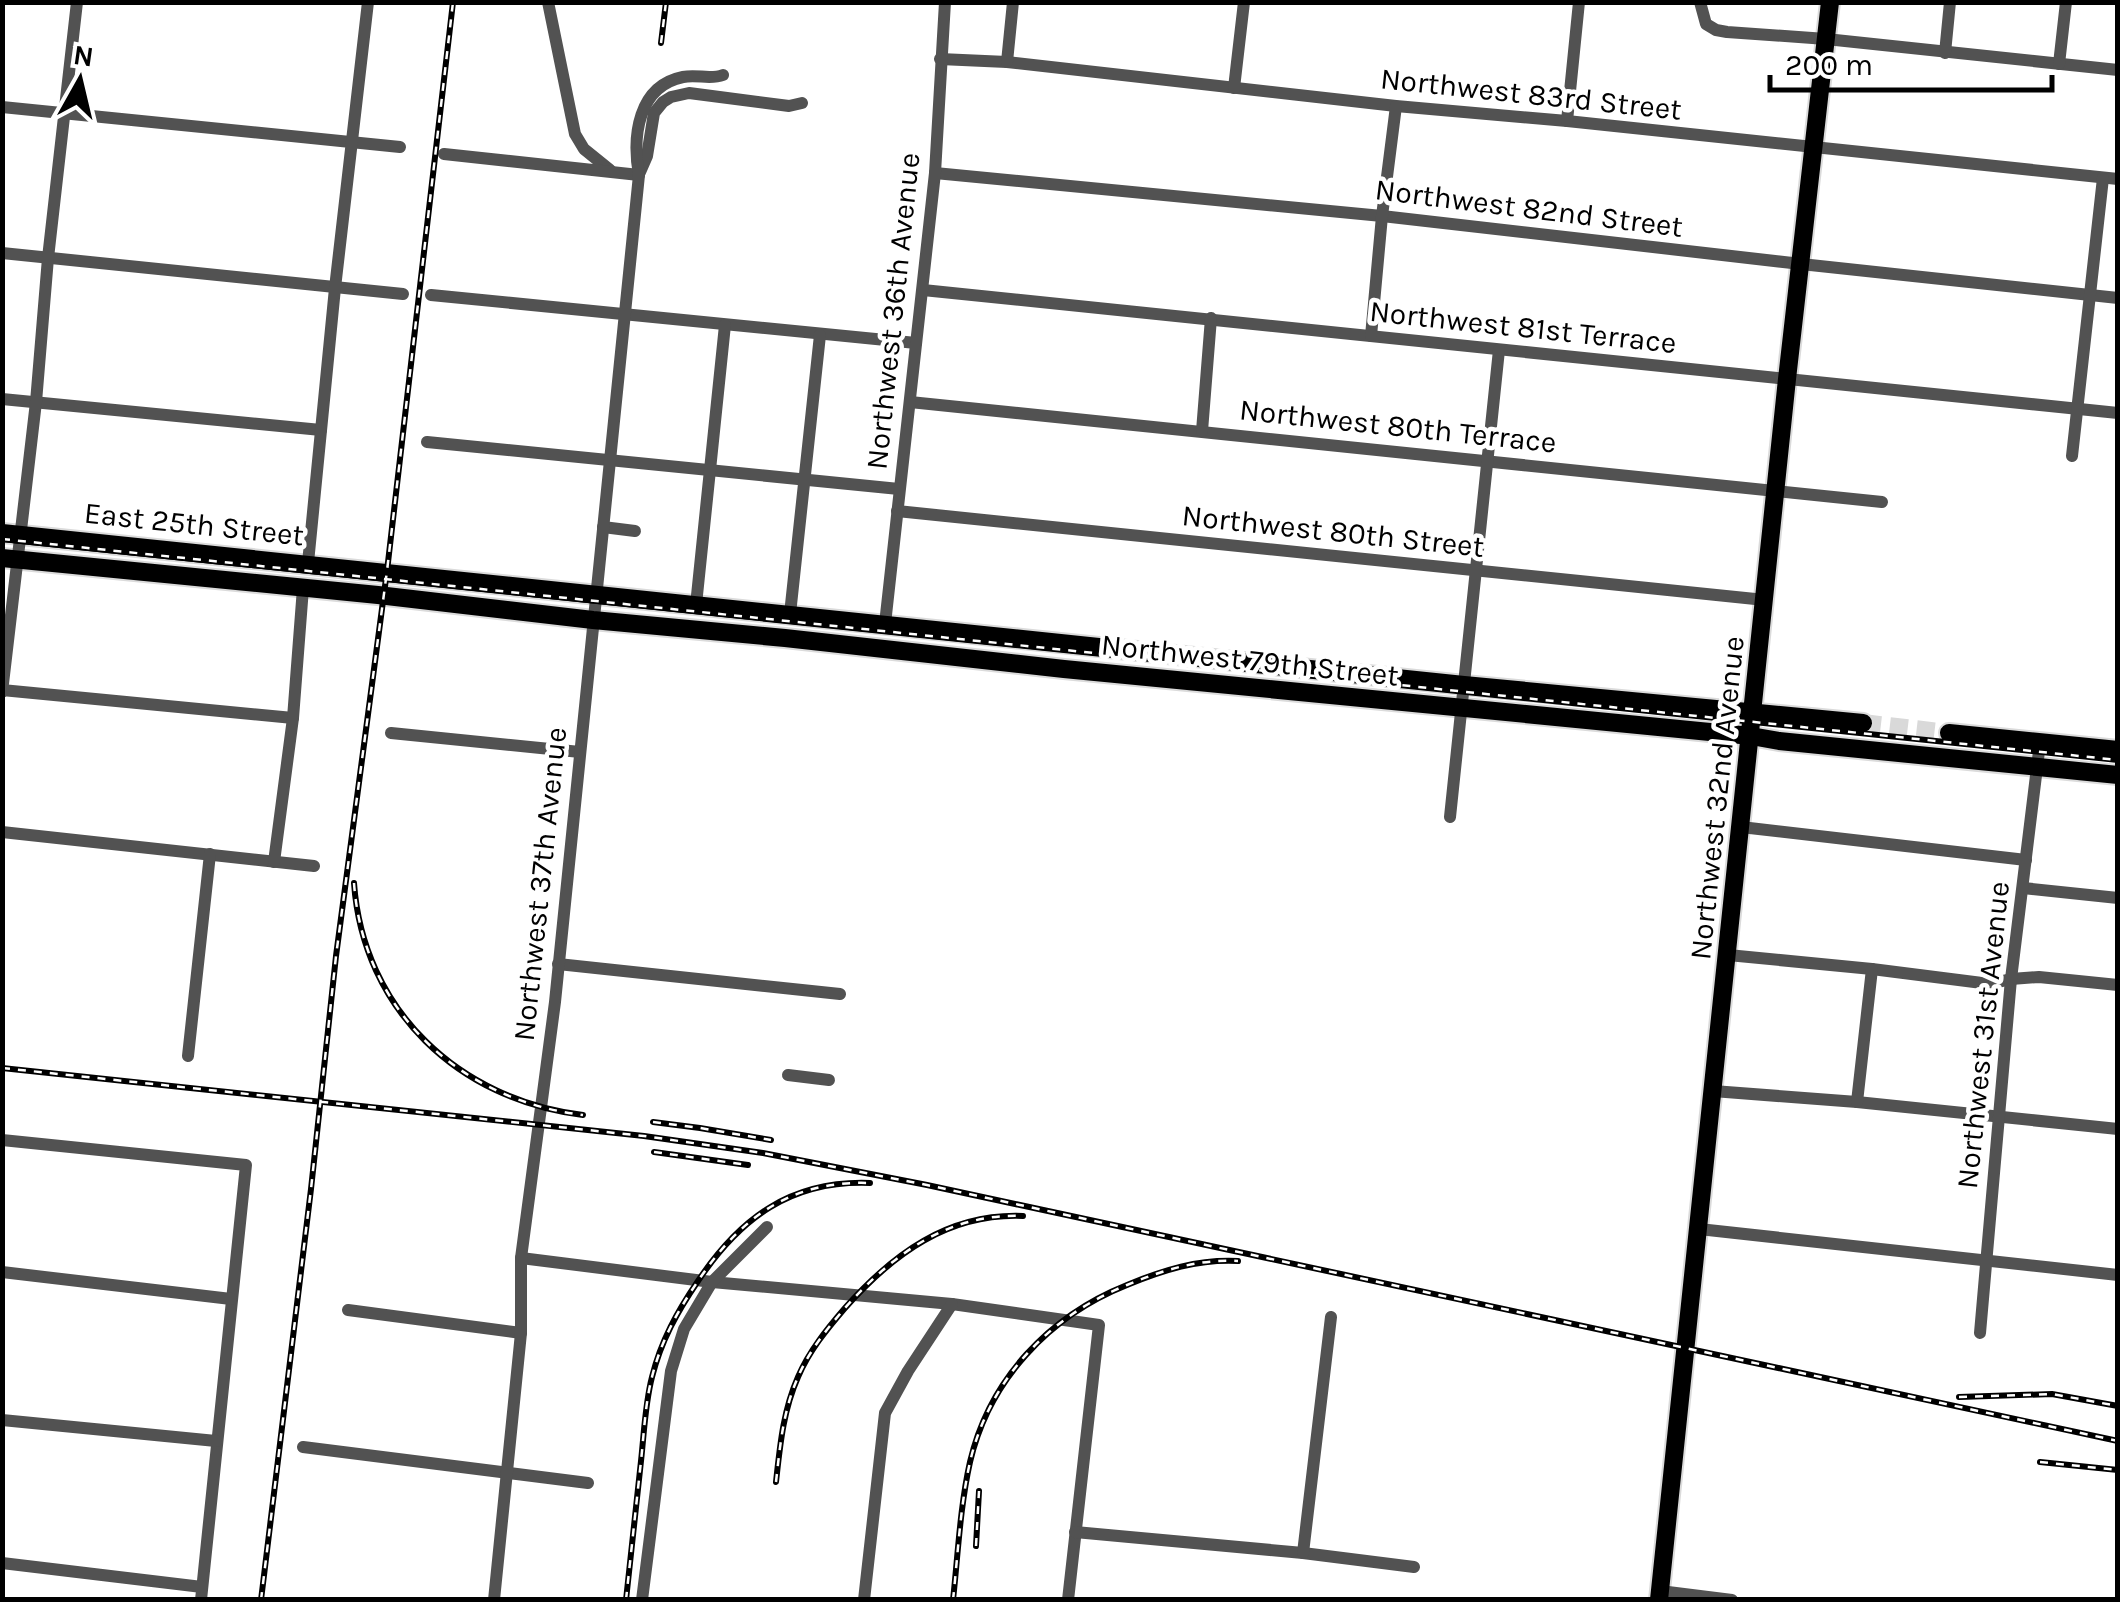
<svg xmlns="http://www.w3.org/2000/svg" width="2120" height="1602" viewBox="0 0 2120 1602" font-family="Karla,sans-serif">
<rect width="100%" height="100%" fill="#fff"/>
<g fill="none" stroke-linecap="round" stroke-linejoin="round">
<!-- major-tunnel -->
<path stroke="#d9d9d9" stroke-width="18" stroke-dasharray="18 9" stroke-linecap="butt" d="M 1863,723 L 1949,733"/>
<defs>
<g id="major">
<path d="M 2,533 L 1464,685 L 1863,723"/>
<path d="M 2,558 L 378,595 L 593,620 L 785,638 L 1064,669 L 1751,736 L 1779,741 L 2118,775"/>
<path d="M 1949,733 L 2118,750"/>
<path d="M 1659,1600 L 1787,379 L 1830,2"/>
</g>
</defs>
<!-- major casing -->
<use href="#major" stroke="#dbdbdb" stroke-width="22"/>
<!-- minor -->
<g stroke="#525252" stroke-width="12">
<path d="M 548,2 L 575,134 L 584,149 L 610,170"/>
<path d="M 1700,2 L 1706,24 L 1716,30 L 1727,32 L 1826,39 L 2118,70"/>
<path d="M 1945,53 L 1950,2"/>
<path d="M 940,59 L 1007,62 L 1396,106 L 1567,121 L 2118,179"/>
<path d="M 1007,62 L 1013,2"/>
<path d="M 2059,64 L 2066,2"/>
<path d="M 1234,88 L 1244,2"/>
<path d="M 2,107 L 400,147"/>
<path d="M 1567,121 L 1579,2"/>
<path d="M 444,154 L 639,175"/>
<path d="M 640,172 L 647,156 L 654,113 L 663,102 L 671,97 L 689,93 L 789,106 L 802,103"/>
<path d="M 935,173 L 1382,216 L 1801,264 L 2118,298"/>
<path d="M 2,253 L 403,294"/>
<path d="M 923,290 L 2118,413"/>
<path d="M 431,295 L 916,343"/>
<path d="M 1371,336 L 1382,216 L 1396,106"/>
<path d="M 2,399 L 321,430"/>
<path d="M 910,402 L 1882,502"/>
<path d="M 1202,431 L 1211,318"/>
<path d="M 427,442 L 899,489"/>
<path d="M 2072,456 L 2103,178"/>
<path d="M 897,511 L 1765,600"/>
<path d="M 603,527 L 635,531"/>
<path d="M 308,563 L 335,288 L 368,2"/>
<path d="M 696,605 L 725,325"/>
<path d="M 790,614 L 820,335"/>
<path d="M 885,624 L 935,173 L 945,2"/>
<path d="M 2,690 L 293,718"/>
<path d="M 2,692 L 36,402 L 48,258 L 77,2"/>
<path d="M 391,733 L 580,752"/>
<path d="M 1450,817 L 1499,350"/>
<path d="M 1741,827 L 2026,860"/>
<path d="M 2,832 L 314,866"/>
<path d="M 274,862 L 293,718 L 303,588"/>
<path d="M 2023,888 L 2118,898"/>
<path d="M 1728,955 L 1872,969 L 1990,984 L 2011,979 L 2039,977 L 2118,985"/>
<path d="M 558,964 L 840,994"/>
<path d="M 188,1056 L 210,854"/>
<path d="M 788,1075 L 829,1080"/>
<path d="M 1713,1091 L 1857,1102 L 2118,1129"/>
<path d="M 1857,1102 L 1872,969"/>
<path d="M 2,1140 L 246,1165 L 201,1600"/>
<path d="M 1699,1229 L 2118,1275"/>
<path d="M 521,1258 L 712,1282 L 952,1304 L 1099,1325 L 1068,1600"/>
<path d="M 2,1272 L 231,1299"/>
<path d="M 348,1310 L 521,1333"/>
<path d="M 1980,1333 L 2011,979 L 2040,743"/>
<path d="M 2,1420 L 216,1441"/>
<path d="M 303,1447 L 588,1483"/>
<path d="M 1075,1532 L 1303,1553 L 1414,1567"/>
<path d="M 1303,1553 L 1331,1317"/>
<path d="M 2,1563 L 202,1587"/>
<path d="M 1660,1591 L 1732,1600"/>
<path d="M 494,1600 L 521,1333 L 521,1258 L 555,1002 L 639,175 C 632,136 638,86 683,77 C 697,74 710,80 723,75"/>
<path d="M 642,1600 L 671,1371 L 684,1329 L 712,1282 L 767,1227"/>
<path d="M 864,1600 L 885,1413 L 908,1371 L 952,1304"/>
</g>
<!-- major -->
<use href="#major" stroke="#000" stroke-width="18"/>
<defs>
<g id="rail">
<path d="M 661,43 L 666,2"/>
<path d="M 2,539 L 2118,760"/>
<path d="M 354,883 C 363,1010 459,1100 583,1115"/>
<path d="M 2,1068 L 644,1136 L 763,1153 L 927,1185 L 2118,1441"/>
<path d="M 653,1122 L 700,1128 L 771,1140"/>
<path d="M 654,1152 L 748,1165"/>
<path d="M 1959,1397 L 2052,1394 L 2118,1406"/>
<path d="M 2040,1462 L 2118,1470"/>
<path d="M 776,1482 C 780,1446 783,1411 798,1377 C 809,1351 827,1329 845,1308 C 893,1254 948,1213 1023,1216"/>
<path d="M 976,1546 L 979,1491"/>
<path d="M 261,1600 L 311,1189 L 336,956 L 387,571 L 453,2"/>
<path d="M 626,1600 C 631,1553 636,1507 641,1461 C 644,1434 645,1404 652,1377 C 661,1341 677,1312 698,1281 C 740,1218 791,1180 870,1183"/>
<path d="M 953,1600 C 958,1554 960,1507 970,1462 C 989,1380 1049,1316 1127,1285 C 1163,1270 1198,1259 1238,1261"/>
</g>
</defs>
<!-- rail casing -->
<use href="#rail" stroke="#000" stroke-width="6"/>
<!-- rail -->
<use href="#rail" stroke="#fff" stroke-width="2.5" stroke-dasharray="8" stroke-linecap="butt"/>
</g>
<g text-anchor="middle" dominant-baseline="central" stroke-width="9" stroke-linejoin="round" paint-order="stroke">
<!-- street labels -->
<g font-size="30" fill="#000" stroke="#fff">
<text transform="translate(1531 94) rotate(6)">Northwest 83rd Street</text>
<text transform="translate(1529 208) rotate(7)">Northwest 82nd Street</text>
<text transform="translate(893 311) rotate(-84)">Northwest 36th Avenue</text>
<text transform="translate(1523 327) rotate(6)">Northwest 81st Terrace</text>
<text transform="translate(1398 426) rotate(6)">Northwest 80th Terrace</text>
<text transform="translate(194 524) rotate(6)">East 25th Street</text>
<text transform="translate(1333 531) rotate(6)">Northwest 80th Street</text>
<text transform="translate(1250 660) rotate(6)">Northwest 79th Street</text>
<text transform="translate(1717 798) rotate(-84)">Northwest 32nd Avenue</text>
<text transform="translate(540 884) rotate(-84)">Northwest 37th Avenue</text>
<text transform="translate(1983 1035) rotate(-84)">Northwest 31st Avenue</text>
</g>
</g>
<!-- border -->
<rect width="2120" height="1602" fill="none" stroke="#000000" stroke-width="10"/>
<!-- north arrow -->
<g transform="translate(80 80) rotate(8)" stroke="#ffffff" stroke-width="8" paint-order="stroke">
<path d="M0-8L18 38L0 25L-18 38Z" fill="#000000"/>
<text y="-15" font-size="28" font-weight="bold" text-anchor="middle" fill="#000000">N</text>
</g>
<!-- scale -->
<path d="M1770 75v15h282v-15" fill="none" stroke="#000000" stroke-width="5"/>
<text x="1785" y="75" font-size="30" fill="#000000" stroke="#ffffff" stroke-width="8" paint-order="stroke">200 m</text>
</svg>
